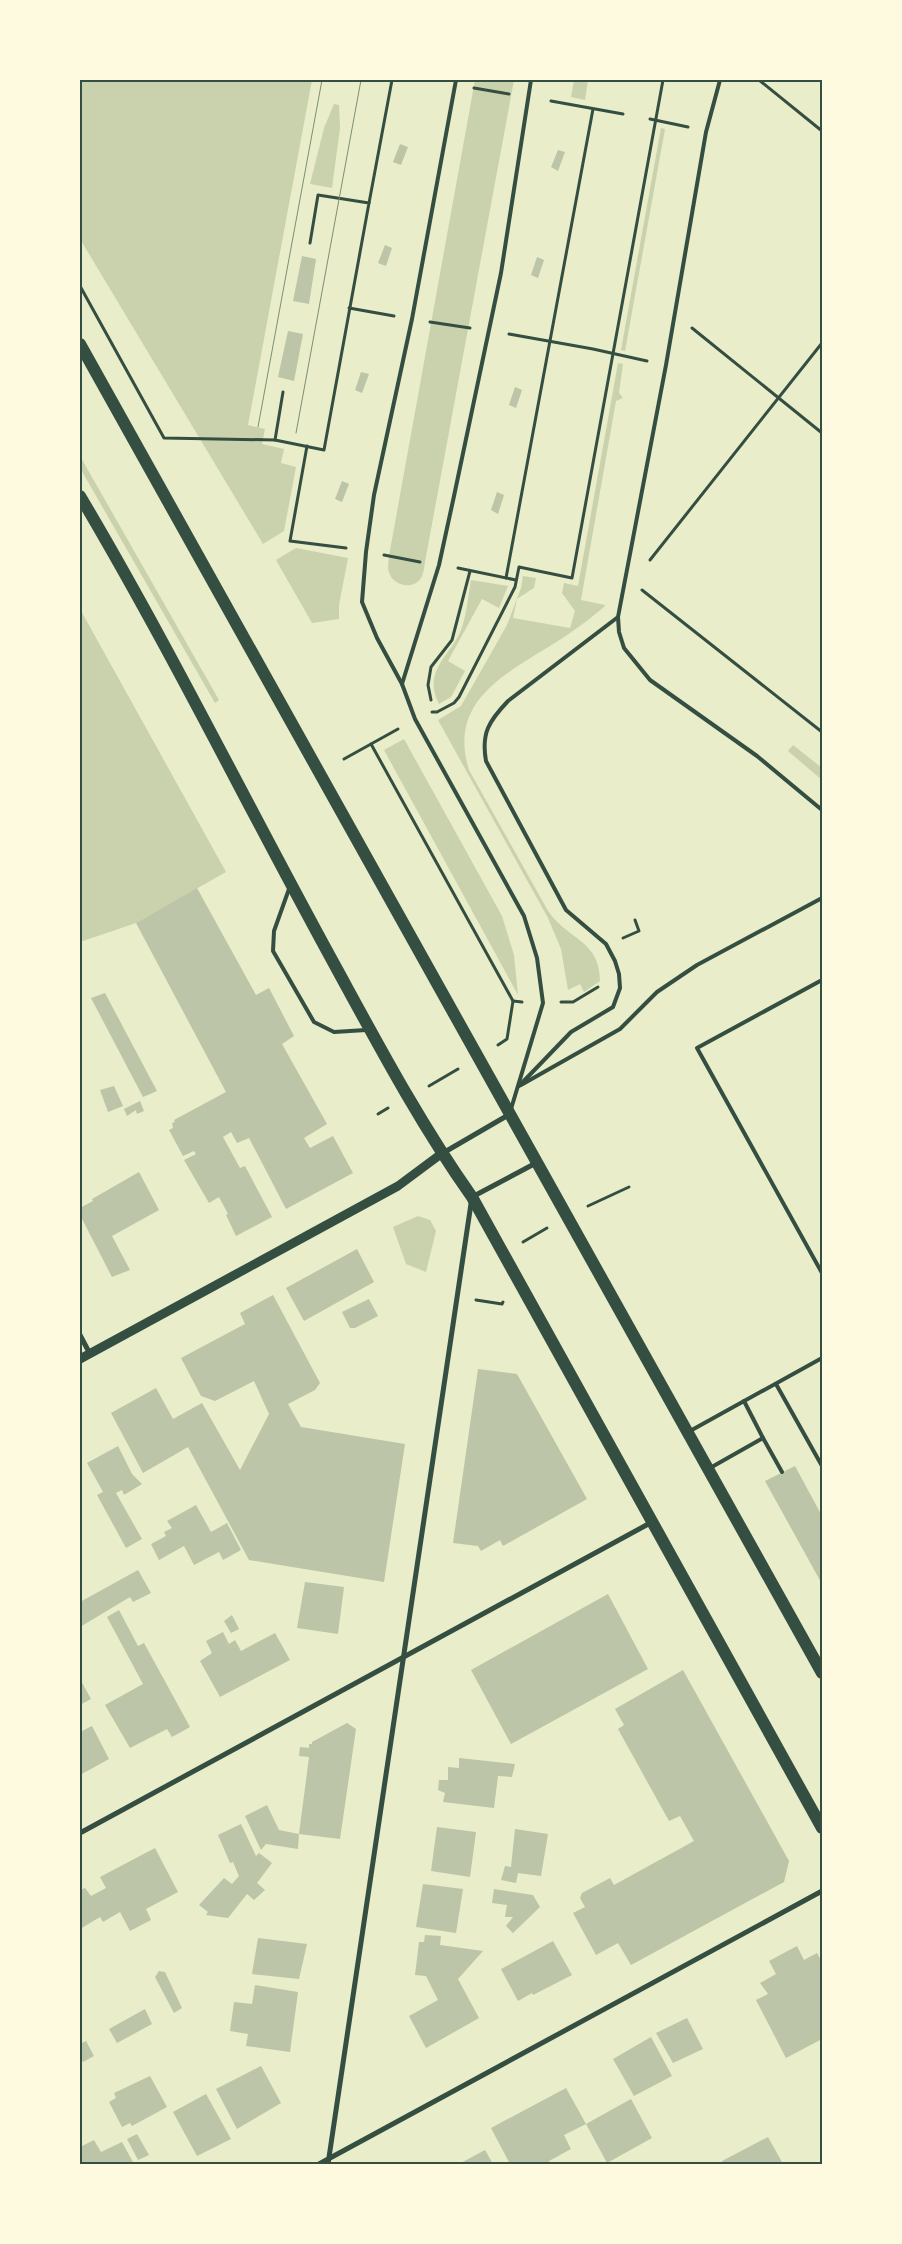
<svg xmlns="http://www.w3.org/2000/svg" width="902" height="2244" viewBox="0 0 902 2244" font-family="'Alegreya Sans',sans-serif">
<rect width="100%" height="100%" fill="#e9edc9"/>
<!-- green -->
<g fill="#cad2ad">
<path d="M 80,80 L 312,80 L 248,425 L 265,429 L 262,444 L 284,449 L 281,463 L 296,467 L 284,531 L 263,544 L 80,239 Z"/>
<path d="M 475,80 L 514,80 L 425,562 C 424,567 424,574 421,578 C 413,591 392,585 389,572 C 387,568 389,561 389,556 Z"/>
<path d="M 574,80 L 588,80 L 585,100 L 571,97 Z"/>
<path d="M 334,104 L 339,105 L 340,128 L 332,188 L 310,184 L 324,128 Z"/>
<path d="M 661,128 L 665,129 L 625,351 L 621,350 Z"/>
<path d="M 618,363 L 623,364 L 619,393 L 623,398 L 616,401 L 581,600 L 605,605 L 604,607 C 593,616 582,625 570,633 C 520,668 445,693 469,770 L 547,909 C 566,940 600,939 600,981 L 584,992 L 580,984 L 568,990 L 561,949 L 548,918 L 438,720 L 461,706 L 507,625 L 521,588 L 523,576 L 536,578 L 534,588 L 517,599 L 513,618 L 570,628 L 575,611 L 562,593 L 564,583 L 578,586 Z"/>
<path d="M 80,456 L 219,700 L 215,703 L 80,468 Z"/>
<path d="M 296,548 L 348,558 L 339,605 L 339,619 L 312,623 L 276,560 Z"/>
<path d="M 471,580 L 508,586 L 499,608 L 482,599 L 448,661 L 465,671 L 451,697 L 439,704 C 422,670 450,657 461,630 C 467,614 468,596 471,580 Z"/>
<path d="M 80,609 L 226,872 L 136,923 L 80,942 Z"/>
<path d="M 404,739 L 502,916 L 514,955 L 518,995 L 384,750 Z"/>
<path d="M 793,745 L 822,768 L 822,780 L 788,751 Z"/>
<path d="M 418,1216 L 430,1220 L 436,1231 L 426,1272 L 406,1264 L 393,1227 Z"/>
</g>
<!-- building -->
<g fill="#bcc5a7">
<path d="M 400,144 L 408,147 L 401,165 L 393,162 Z"/>
<path d="M 558,150 L 565,152 L 558,171 L 551,167 Z"/>
<path d="M 385,245 L 392,248 L 386,266 L 378,263 Z"/>
<path d="M 302,256 L 316,259 L 309,304 L 293,301 Z"/>
<path d="M 537,257 L 544,260 L 538,278 L 531,275 Z"/>
<path d="M 288,331 L 303,334 L 294,381 L 278,377 Z"/>
<path d="M 361,372 L 369,374 L 362,393 L 355,390 Z"/>
<path d="M 515,387 L 522,390 L 516,408 L 509,405 Z"/>
<path d="M 342,481 L 349,484 L 342,502 L 335,499 Z"/>
<path d="M 497,492 L 504,495 L 498,514 L 491,510 Z"/>
<path d="M 197,888 L 256,995 L 269,988 L 294,1036 L 282,1044 L 327,1124 L 304,1138 L 310,1148 L 333,1136 L 353,1173 L 286,1209 L 249,1138 L 237,1143 L 231,1132 L 223,1137 L 240,1168 L 245,1166 L 272,1217 L 236,1236 L 226,1215 L 228,1214 L 219,1197 L 209,1203 L 184,1160 L 196,1154 L 194,1151 L 183,1156 L 169,1130 L 173,1128 L 172,1123 L 175,1122 L 174,1120 L 226,1092 L 136,923 Z"/>
<path d="M 105,993 L 157,1091 L 143,1097 L 91,998 Z"/>
<path d="M 114,1086 L 123,1106 L 108,1112 L 100,1090 Z"/>
<path d="M 140,1101 L 144,1111 L 137,1114 L 136,1110 L 127,1116 L 124,1109 Z"/>
<path d="M 139,1172 L 159,1210 L 112,1236 L 130,1270 L 112,1277 L 80,1215 L 80,1208 L 93,1201 L 92,1199 Z"/>
<path d="M 357,1249 L 374,1282 L 304,1321 L 286,1288 Z"/>
<path d="M 273,1295 L 320,1383 L 315,1390 L 288,1404 L 301,1427 L 405,1444 L 384,1582 L 249,1560 L 188,1447 L 143,1473 L 111,1413 L 156,1388 L 173,1419 L 202,1403 L 240,1470 L 269,1414 L 254,1381 L 215,1401 L 201,1396 L 181,1358 L 245,1324 L 240,1313 Z"/>
<path d="M 369,1299 L 378,1316 L 355,1328 L 350,1328 L 342,1312 Z"/>
<path d="M 478,1369 L 517,1374 L 587,1499 L 503,1546 L 500,1540 L 481,1551 L 478,1546 L 453,1543 Z"/>
<path d="M 118,1446 L 132,1474 L 142,1484 L 124,1495 L 122,1490 L 116,1493 L 142,1539 L 126,1548 L 97,1495 L 103,1492 L 87,1463 Z"/>
<path d="M 795,1466 L 822,1516 L 822,1584 L 765,1481 Z"/>
<path d="M 196,1505 L 211,1532 L 227,1523 L 241,1550 L 223,1560 L 219,1552 L 194,1565 L 184,1546 L 159,1560 L 151,1544 L 166,1536 L 164,1532 L 172,1528 L 167,1521 Z"/>
<path d="M 138,1570 L 151,1593 L 133,1602 L 130,1597 L 80,1627 L 80,1602 Z"/>
<path d="M 305,1582 L 344,1587 L 338,1634 L 297,1628 Z"/>
<path d="M 608,1594 L 648,1669 L 511,1744 L 471,1670 Z"/>
<path d="M 119,1610 L 138,1646 L 144,1643 L 190,1727 L 172,1737 L 167,1729 L 130,1748 L 105,1705 L 143,1684 L 107,1617 Z"/>
<path d="M 232,1615 L 239,1629 L 231,1633 L 224,1621 Z"/>
<path d="M 223,1632 L 229,1644 L 235,1640 L 241,1651 L 275,1633 L 290,1660 L 220,1697 L 200,1661 L 212,1653 L 206,1641 Z"/>
<path d="M 683,1670 L 789,1861 L 784,1882 L 631,1965 L 618,1943 L 596,1955 L 573,1913 L 585,1907 L 580,1898 L 582,1893 L 610,1878 L 614,1885 L 694,1841 L 680,1816 L 669,1821 L 618,1729 L 624,1725 L 615,1709 Z"/>
<path d="M 80,1679 L 91,1699 L 80,1705 Z"/>
<path d="M 347,1723 L 356,1729 L 340,1839 L 299,1834 L 309,1757 L 299,1756 L 300,1747 L 309,1748 L 309,1744 L 312,1744 L 312,1742 Z"/>
<path d="M 92,1726 L 109,1759 L 80,1775 L 80,1732 Z"/>
<path d="M 459,1758 L 515,1764 L 512,1777 L 498,1776 L 494,1808 L 443,1802 L 445,1793 L 438,1790 L 439,1780 L 448,1780 L 448,1767 L 459,1768 Z"/>
<path d="M 267,1805 L 279,1830 L 299,1834 L 298,1849 L 266,1844 L 261,1850 L 245,1816 Z"/>
<path d="M 241,1824 L 256,1856 L 259,1853 L 272,1863 L 257,1883 L 265,1890 L 254,1900 L 247,1894 L 228,1918 L 206,1915 L 208,1912 L 199,1905 L 224,1878 L 232,1884 L 239,1876 L 233,1862 L 230,1863 L 218,1835 Z"/>
<path d="M 437,1827 L 476,1832 L 470,1877 L 431,1871 Z"/>
<path d="M 515,1829 L 548,1834 L 541,1876 L 518,1873 L 516,1883 L 501,1880 L 505,1866 L 511,1867 Z"/>
<path d="M 155,1848 L 178,1892 L 146,1909 L 151,1920 L 130,1931 L 120,1912 L 103,1922 L 100,1917 L 80,1929 L 80,1890 L 85,1888 L 91,1896 L 106,1888 L 100,1877 Z"/>
<path d="M 423,1884 L 463,1889 L 456,1933 L 416,1927 Z"/>
<path d="M 494,1889 L 533,1895 L 540,1907 L 513,1933 L 506,1926 L 513,1917 L 505,1917 L 507,1905 L 492,1903 Z"/>
<path d="M 425,1935 L 441,1936 L 440,1945 L 483,1951 L 458,1979 L 479,2018 L 426,2048 L 409,2016 L 438,2000 L 426,1976 L 415,1975 L 419,1942 L 424,1942 Z"/>
<path d="M 258,1938 L 307,1944 L 299,1979 L 252,1974 Z"/>
<path d="M 553,1941 L 572,1975 L 533,1995 L 532,1993 L 518,2001 L 501,1969 Z"/>
<path d="M 797,1946 L 804,1960 L 817,1953 L 822,1962 L 822,2039 L 786,2058 L 756,2000 L 768,1994 L 760,1983 L 776,1974 L 769,1961 Z"/>
<path d="M 159,1971 L 165,1972 L 182,2008 L 174,2013 L 155,1977 Z"/>
<path d="M 255,1985 L 298,1992 L 290,2052 L 246,2046 L 248,2034 L 230,2031 L 234,2002 L 252,2004 Z"/>
<path d="M 145,2009 L 152,2024 L 117,2043 L 109,2029 Z"/>
<path d="M 687,2018 L 703,2049 L 673,2063 L 656,2033 Z"/>
<path d="M 651,2037 L 672,2076 L 634,2096 L 613,2059 Z"/>
<path d="M 86,2041 L 94,2056 L 83,2062 L 80,2057 L 80,2044 Z"/>
<path d="M 261,2066 L 281,2103 L 237,2129 L 216,2089 Z"/>
<path d="M 150,2076 L 167,2107 L 132,2126 L 130,2123 L 122,2127 L 109,2102 L 116,2098 L 114,2093 Z"/>
<path d="M 566,2088 L 586,2124 L 631,2099 L 652,2138 L 607,2163 L 586,2124 L 564,2135 L 571,2149 L 549,2161 L 550,2163 L 510,2164 L 491,2128 Z"/>
<path d="M 206,2094 L 231,2139 L 197,2156 L 173,2112 Z"/>
<path d="M 137,2134 L 149,2155 L 138,2160 L 127,2139 Z"/>
<path d="M 768,2137 L 783,2164 L 754,2164 L 753,2162 L 748,2164 L 723,2164 L 722,2161 Z"/>
<path d="M 94,2140 L 101,2152 L 122,2142 L 134,2164 L 80,2164 L 80,2147 Z"/>
<path d="M 485,2150 L 493,2164 L 459,2164 Z"/>
</g>
<g fill="none" stroke-linecap="round" stroke-linejoin="round">
<!-- path -->
<g stroke="#344e41" stroke-width="3">
<path d="M 759,80 L 822,131"/>
<path d="M 474,88 L 509,94"/>
<path d="M 551,101 L 623,114"/>
<path d="M 650,119 L 688,127"/>
<path d="M 369,203 L 392,80"/>
<path d="M 80,286 L 164,438 L 275,440 L 324,450 L 369,203 L 318,195 L 310,243"/>
<path d="M 349,308 L 394,316"/>
<path d="M 430,322 L 470,328"/>
<path d="M 692,328 L 822,433"/>
<path d="M 509,334 L 593,349 L 647,361"/>
<path d="M 275,440 L 283,392"/>
<path d="M 307,446 L 290,541 L 346,548"/>
<path d="M 384,555 L 420,562"/>
<path d="M 650,560 L 822,343"/>
<path d="M 458,568 L 516,580"/>
<path d="M 506,578 L 593,109"/>
<path d="M 642,590 L 822,732"/>
<path d="M 431,700 L 428,685 L 431,667 L 452,640 L 470,571"/>
<path d="M 432,712 L 437,712 L 454,703 L 459,697 L 515,587 L 519,567 L 572,578 L 663,80"/>
<path d="M 371,744 L 513,1001"/>
<path d="M 344,759 L 398,729"/>
<path d="M 623,938 L 639,931 L 635,920"/>
<path d="M 561,1002 L 573,1002 L 598,987"/>
<path d="M 498,1045 L 507,1039 L 513,1001 L 522,1002"/>
<path d="M 429,1086 L 458,1069"/>
<path d="M 378,1114 L 388,1108"/>
<path d="M 588,1206 L 629,1187"/>
<path d="M 523,1242 L 547,1228"/>
<path d="M 476,1300 L 502,1304 L 503,1302"/>
</g>
<!-- service -->
<g stroke="#344e41" stroke-width="4">
<path d="M 456,80 L 412,319 L 374,495 L 366,552 L 362,602 L 377,638 L 402,684 L 415,719 L 524,916 L 537,958 L 543,1003 L 511,1109"/>
<path d="M 720,80 L 706,132 L 666,365 L 618,617 L 619,632 L 624,648 L 650,680 L 757,756 L 822,810"/>
<path d="M 402,684 L 439,565 L 454,496 L 501,273 L 531,80"/>
<path d="M 289,889 L 274,931 L 273,951 L 314,1022 L 334,1032 L 366,1030"/>
<path d="M 822,980 L 697,1048 L 822,1273"/>
<path d="M 521,1085 L 620,1029 L 657,992 L 697,965 L 822,898"/>
<path d="M 519,1086 L 571,1032 L 613,1007 L 620,988 L 619,974 L 615,961 L 606,944 L 566,910 L 486,761 C 481,733 489,721 508,701 L 618,617"/>
<path d="M 776,1384 L 822,1466"/>
<path d="M 690,1431 L 822,1358"/>
<path d="M 763,1438 L 782,1472"/>
<path d="M 710,1468 L 763,1438 L 744,1401"/>
</g>
<!-- minor -->
<g stroke="#344e41" stroke-width="5">
<path d="M 443,1153 L 510,1114"/>
<path d="M 80,1335 L 90,1354"/>
<path d="M 80,1833 L 652,1522"/>
<path d="M 319,2164 L 822,1891"/>
<path d="M 328,2164 L 472,1197 L 536,1163"/>
</g>
<!-- tertiary -->
<path stroke="#344e41" stroke-width="9" d="M 80,1359 L 398,1186 L 441,1154"/>
<!-- primary -->
<g stroke="#344e41" stroke-width="12">
<path d="M 80,344 L 822,1673"/>
<path d="M 80,496 C 172,651 251,813 338,971 C 380,1048 421,1125 472,1197 L 822,1828"/>
</g>
<!-- tram -->
<g stroke="#7c8e77" stroke-width="1">
<path d="M 258,427 L 322,80"/>
<path d="M 296,433 L 361,80"/>
</g>
</g>
<!-- border -->
<rect width="902" height="2244" fill="none" stroke="#fefae0" stroke-width="162"/>
<rect x="81" y="81" width="740" height="2082" fill="none" stroke="#344e41" stroke-width="2"/>
</svg>
